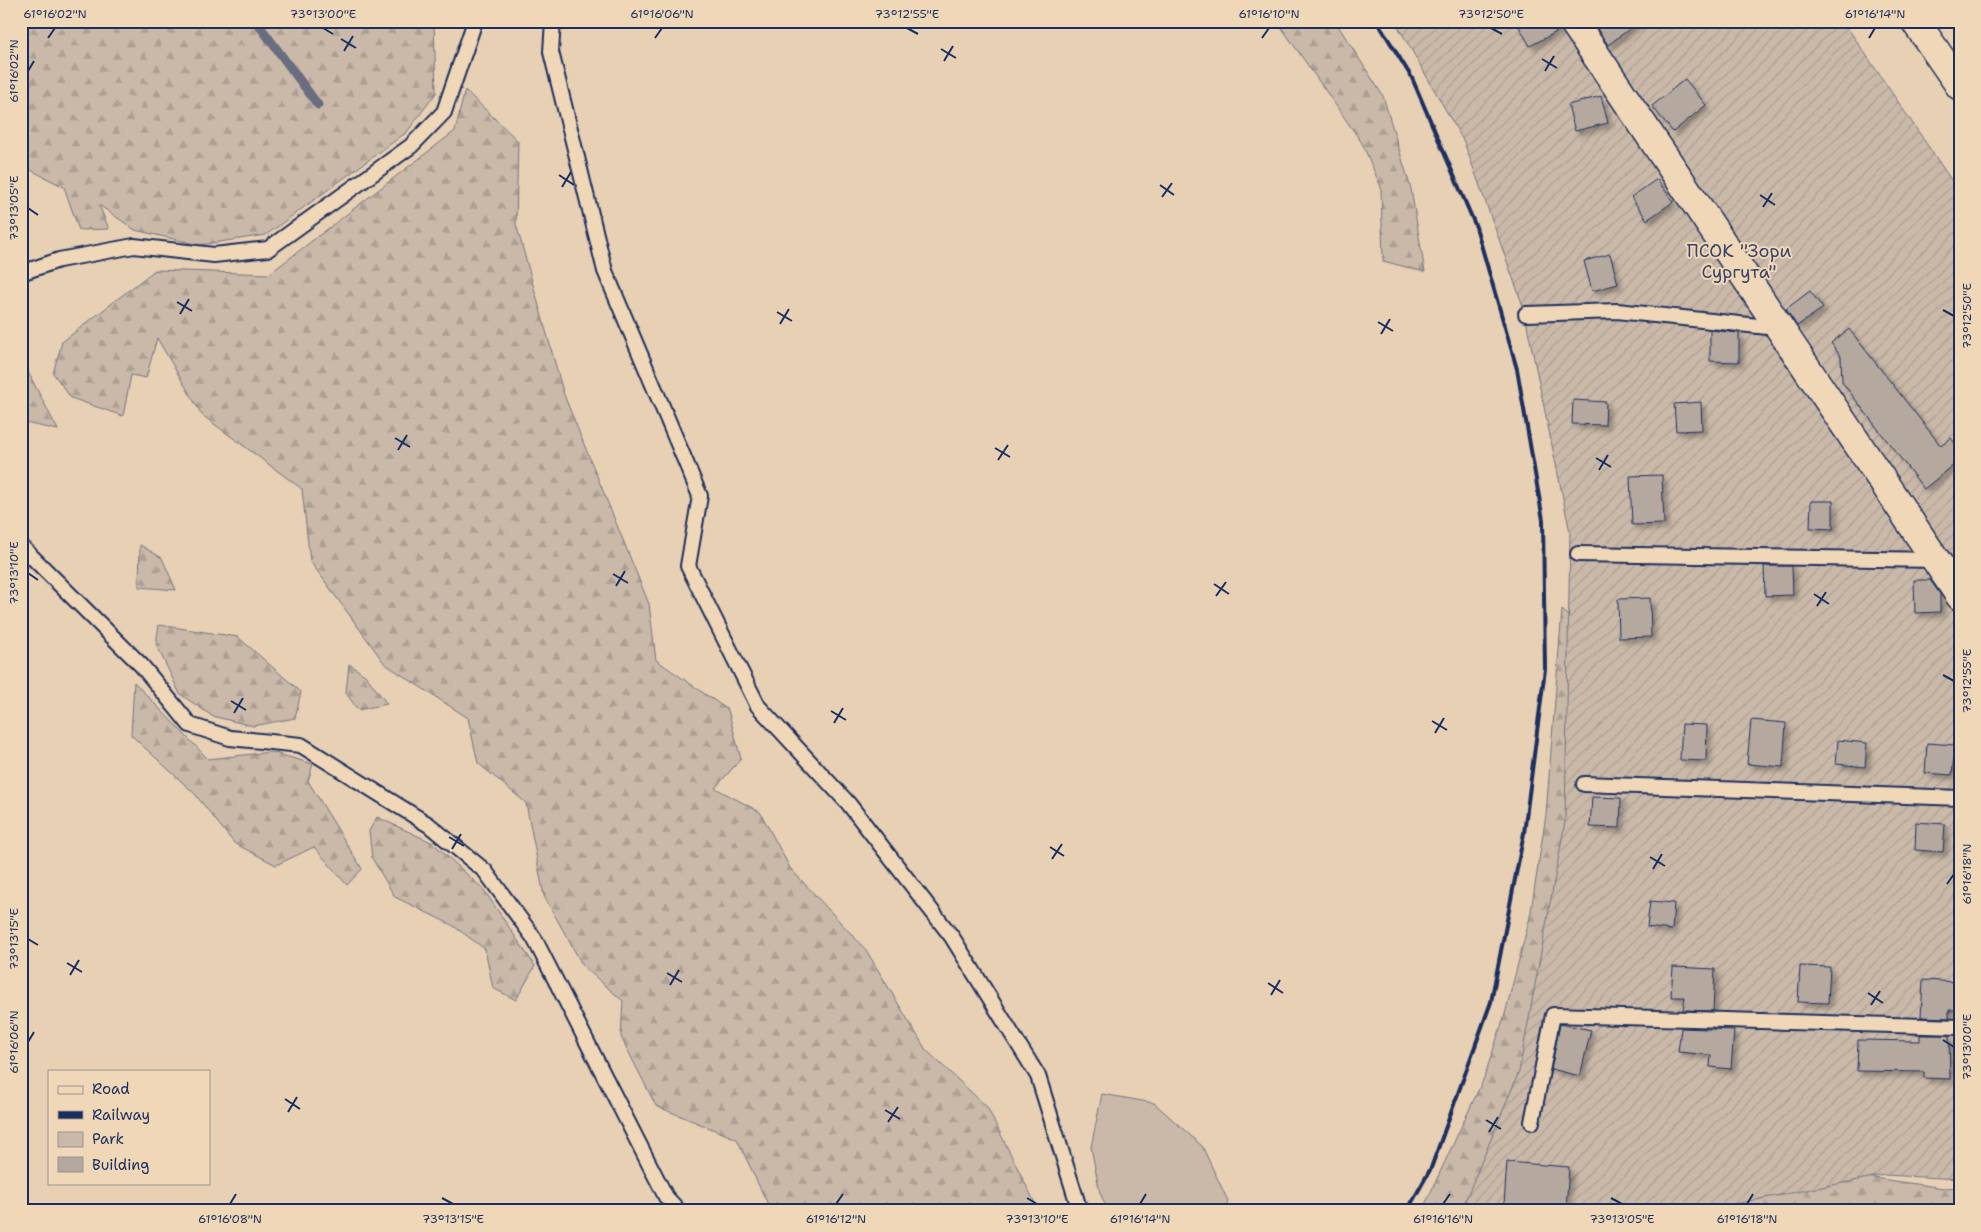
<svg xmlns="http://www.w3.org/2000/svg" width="1981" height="1232" viewBox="0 0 1981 1232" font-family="'Shantell Sans',sans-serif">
<defs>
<pattern id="forest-firs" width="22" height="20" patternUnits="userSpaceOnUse" patternTransform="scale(1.25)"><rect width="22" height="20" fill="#cab9a8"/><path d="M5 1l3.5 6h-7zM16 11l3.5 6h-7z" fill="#ad9f93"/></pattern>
<pattern id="garden-furrows" width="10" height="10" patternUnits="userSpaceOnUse" patternTransform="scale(1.25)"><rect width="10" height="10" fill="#cab9a8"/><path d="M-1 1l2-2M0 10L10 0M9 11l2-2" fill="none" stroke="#ad9f93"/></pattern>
<filter id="shadow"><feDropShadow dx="4.5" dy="4.5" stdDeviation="2.5" flood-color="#0004"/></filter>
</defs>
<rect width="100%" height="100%" fill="#e7d0b4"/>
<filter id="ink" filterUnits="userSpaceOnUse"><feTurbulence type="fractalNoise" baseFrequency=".02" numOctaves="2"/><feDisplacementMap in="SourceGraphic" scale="10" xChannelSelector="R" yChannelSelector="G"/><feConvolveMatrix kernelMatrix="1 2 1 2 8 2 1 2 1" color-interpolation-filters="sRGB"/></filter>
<g filter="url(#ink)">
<!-- green -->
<path fill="#cab9a8" stroke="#727483" d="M 1102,1094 L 1154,1103 L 1202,1146 L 1228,1201 L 1225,1211 L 1108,1211 L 1100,1193 L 1091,1147 Z"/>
<!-- forest -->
<g fill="url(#forest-firs)" stroke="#727483">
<path d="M 21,21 L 434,21 L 436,93 L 407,132 L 266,235 L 199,245 L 135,230 L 99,205 L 109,229 L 79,230 L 64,187 L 21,165 Z"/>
<path d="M 1277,21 L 1335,21 L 1383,96 L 1411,189 L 1425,272 L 1383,261 L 1381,187 L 1362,143 Z"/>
<path d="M 465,90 L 518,141 L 516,224 L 564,395 L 649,604 L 656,660 L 728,710 L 741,759 L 715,788 L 760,812 L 790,868 L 866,950 L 926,1050 L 987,1107 L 1039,1211 L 771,1211 L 737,1139 L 656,1106 L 621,1037 L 623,1001 L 583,966 L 544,896 L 526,803 L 478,763 L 468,718 L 385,664 L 310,561 L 302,489 L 202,415 L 157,338 L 146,378 L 131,375 L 123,416 L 71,398 L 53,373 L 62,342 L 155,270 L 269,274 L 455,131 Z"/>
<path d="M 21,343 L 23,343 L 29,374 L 58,430 L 21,422 Z"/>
<path d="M 140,545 L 162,558 L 176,590 L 139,587 Z"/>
<path d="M 1562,610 L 1574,620 L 1570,797 L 1542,1002 L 1509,1124 L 1466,1211 L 1422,1211 L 1484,1078 L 1505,1014 L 1530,917 L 1546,815 Z"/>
<path d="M 159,625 L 238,637 L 301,692 L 295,718 L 253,726 L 212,716 L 180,694 L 156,644 Z"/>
<path d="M 349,664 L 366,676 L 387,704 L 358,710 L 346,693 Z"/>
<path d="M 134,682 L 208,759 L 271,752 L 313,764 L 308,781 L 362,869 L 347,885 L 314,847 L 276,865 L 234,843 L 194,793 L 131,735 Z"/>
<path d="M 377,817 L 433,843 L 484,890 L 535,966 L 516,1000 L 493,988 L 485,949 L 452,925 L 395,897 L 372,858 L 369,831 Z"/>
<path d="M 1866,1177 L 1944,1188 L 1960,1187 L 1960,1211 L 1688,1211 Z"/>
</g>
<!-- garden -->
<path fill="url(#garden-furrows)" stroke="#727483" d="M 1395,21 L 1843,21 L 1960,193 L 1960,1179 L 1884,1175 L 1698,1211 L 1461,1211 L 1519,1072 L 1565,822 L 1570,532 L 1523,306 L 1464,142 Z"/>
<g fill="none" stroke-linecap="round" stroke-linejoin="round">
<!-- stream -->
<path stroke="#6a6d7f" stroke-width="9" d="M 256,21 L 318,105"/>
</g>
<!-- building -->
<g fill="#b4a89f" stroke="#1b2f5e" filter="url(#shadow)">
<path d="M 1516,21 L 1558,21 L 1560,30 L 1530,46 Z"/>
<path d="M 1592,21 L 1640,21 L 1608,45 Z"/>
<path d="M 1685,79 L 1706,105 L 1673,132 L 1652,106 Z"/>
<path d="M 1601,96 L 1608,123 L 1575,131 L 1568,105 Z"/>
<path d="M 1657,179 L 1673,202 L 1647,220 L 1631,197 Z"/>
<path d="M 1610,254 L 1618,284 L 1592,291 L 1584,261 Z"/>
<path d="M 1810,291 L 1823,308 L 1797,326 L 1786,309 Z"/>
<path d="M 1849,329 L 1941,446 L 1951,438 L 1960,450 L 1960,460 L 1924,489 L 1842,382 L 1841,357 L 1831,343 Z"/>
<path d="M 1710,330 L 1739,333 L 1739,362 L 1710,361 Z"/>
<path d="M 1573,400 L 1606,402 L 1605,425 L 1572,424 Z"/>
<path d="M 1701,402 L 1702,430 L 1676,431 L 1674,404 Z"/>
<path d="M 1662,475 L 1664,524 L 1632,525 L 1630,476 Z"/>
<path d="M 1811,501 L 1833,501 L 1833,529 L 1810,528 Z"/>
<path d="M 1764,566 L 1792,566 L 1793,595 L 1765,596 Z"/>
<path d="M 1914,580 L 1930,580 L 1940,594 L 1940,612 L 1915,613 Z"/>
<path d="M 1650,598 L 1651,637 L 1619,638 L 1618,599 Z"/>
<path d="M 1751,720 L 1786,723 L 1783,767 L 1747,764 Z"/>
<path d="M 1682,724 L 1707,725 L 1706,761 L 1680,760 Z"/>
<path d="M 1838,740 L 1867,743 L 1865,767 L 1836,764 Z"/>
<path d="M 1927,743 L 1955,745 L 1952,775 L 1925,773 Z"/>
<path d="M 1592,797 L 1621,798 L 1620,828 L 1590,827 Z"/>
<path d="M 1916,822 L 1945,824 L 1943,852 L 1915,850 Z"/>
<path d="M 1650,901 L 1674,903 L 1672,930 L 1647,927 Z"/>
<path d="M 1800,966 L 1830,967 L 1828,1003 L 1798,1002 Z"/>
<path d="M 1673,967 L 1715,969 L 1713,1011 L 1683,1010 L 1685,997 L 1671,997 Z"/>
<path d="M 1923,980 L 1958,982 L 1957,1010 L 1949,1010 L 1949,1018 L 1921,1017 Z"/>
<path d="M 1560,1024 L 1591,1030 L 1580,1076 L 1551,1069 Z"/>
<path d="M 1681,1028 L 1734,1030 L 1731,1069 L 1710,1067 L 1711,1055 L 1678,1052 Z"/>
<path d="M 1920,1035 L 1949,1035 L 1950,1079 L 1924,1078 L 1924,1072 L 1857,1071 L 1858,1040 L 1920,1041 Z"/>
<path d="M 1507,1162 L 1569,1167 L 1566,1209 L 1504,1205 Z"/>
</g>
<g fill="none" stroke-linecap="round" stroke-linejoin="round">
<defs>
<g id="service">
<path d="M 553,21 L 551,52 L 605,271 L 700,496 L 688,566 L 758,706 L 848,803 L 952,937 L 1038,1076 L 1080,1211"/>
<path d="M 21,273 L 59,260 L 134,246 L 214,255 L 268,249 L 411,146 L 444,112 L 475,21"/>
<path d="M 1526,314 L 1617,311 L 1777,328"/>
<path d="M 21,546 L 142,666 L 190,725 L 230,738 L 301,745 L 429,825 L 485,871 L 534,938 L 666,1197 L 679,1211"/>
<path d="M 1578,554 L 1936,560"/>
<path d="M 1584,784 L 1960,798"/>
<path d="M 1532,1122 L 1553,1015 L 1960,1027"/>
</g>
<path id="minor" d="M 1573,21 L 1960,596"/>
<path id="secondary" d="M 1915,21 L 1960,86"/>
</defs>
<!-- service casing -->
<use href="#service" stroke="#1b2f5e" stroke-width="18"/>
<!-- minor casing -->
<use href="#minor" stroke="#1b2f5e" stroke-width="31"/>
<!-- secondary casing -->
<use href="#secondary" stroke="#1b2f5e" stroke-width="31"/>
<!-- service -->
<use href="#service" stroke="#f0d7b8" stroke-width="14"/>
<!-- minor -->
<use href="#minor" stroke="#f0d7b8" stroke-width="28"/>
<!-- secondary -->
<use href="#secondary" stroke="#f0d7b8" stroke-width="28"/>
<!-- rail -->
<path stroke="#1b2f5e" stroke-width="4" d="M 1377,21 L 1412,78 L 1476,227 L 1517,369 L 1543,520 L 1545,669 L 1524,833 L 1491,1002 L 1431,1168 L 1407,1211"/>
</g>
</g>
<!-- ticks -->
<path fill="none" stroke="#1b2f5e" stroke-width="2" d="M 323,28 L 333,34M 907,28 L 918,34M 1491,28 L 1502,34M 48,38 L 55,28M 655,38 L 662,28M 1262,38 L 1269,28M 1869,38 L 1875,28M 341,39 L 356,48M 941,49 L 956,58M 344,51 L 353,36M 1542,59 L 1557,68M 944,61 L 953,46M 28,71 L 34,61M 1545,71 L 1554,56M 559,175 L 574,185M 1160,185 L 1174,195M 562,187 L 571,172M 1760,195 L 1775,205M 1162,197 L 1172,183M 1763,207 L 1772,193M 28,208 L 38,215M 177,302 L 192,311M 1943,310 L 1954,316M 777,312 L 792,321M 180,314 L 189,299M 1378,322 L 1393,331M 780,324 L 789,309M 1381,334 L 1390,319M 395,438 L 410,447M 995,448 L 1010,457M 398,450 L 407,435M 1596,458 L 1611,467M 998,460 L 1008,445M 1599,470 L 1608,455M 28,573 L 38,580M 613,574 L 628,583M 1214,584 L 1229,594M 616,586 L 625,571M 1814,594 L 1829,604M 1216,596 L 1226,582M 1817,606 L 1826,592M 1943,675 L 1954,681M 231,701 L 246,710M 831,711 L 846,720M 234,713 L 243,698M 1432,721 L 1447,730M 834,723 L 843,708M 1435,733 L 1444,718M 449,837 L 464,846M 1050,847 L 1064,856M 452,849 L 461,834M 1650,857 L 1665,866M 1052,859 L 1062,844M 1653,869 L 1662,854M 1947,884 L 1954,874M 28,939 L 38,945M 67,963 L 82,972M 667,973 L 682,982M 70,975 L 79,960M 1268,983 L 1283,993M 670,985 L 679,970M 1868,993 L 1883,1003M 1271,995 L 1280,980M 1871,1005 L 1880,991M 1943,1040 L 1954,1047M 28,1042 L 34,1032M 285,1099 L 300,1109M 885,1110 L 900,1119M 288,1112 L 297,1097M 1486,1120 L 1501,1129M 888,1122 L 898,1107M 1489,1132 L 1498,1117M 442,1198 L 453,1204M 1027,1198 L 1037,1204M 1611,1198 L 1622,1204M 230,1204 L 236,1194M 836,1204 L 843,1194M 1140,1204 L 1146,1194M 1443,1204 L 1450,1194M 1747,1204 L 1753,1194"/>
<g text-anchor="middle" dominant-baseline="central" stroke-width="4" stroke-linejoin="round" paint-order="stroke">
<!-- park labels -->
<g font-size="18" fill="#354469" stroke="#f0d7b8">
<text x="1739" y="251">ПСОК "Зори<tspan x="1739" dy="21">Сургута"</tspan></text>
</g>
</g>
<!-- margin -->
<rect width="1981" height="1232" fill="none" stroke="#f0d7b8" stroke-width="55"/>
<!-- legend -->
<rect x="48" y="1070" width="162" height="115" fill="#f0d7b8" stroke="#9b9494"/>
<rect x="58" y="1086" width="25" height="8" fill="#f0d7b8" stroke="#9b9494"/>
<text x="92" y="1094" font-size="15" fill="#1b2f5e">Road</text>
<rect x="58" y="1111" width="25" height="8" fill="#1b2f5e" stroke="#9b9494"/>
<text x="92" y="1120" font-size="15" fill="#1b2f5e">Railway</text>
<rect x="58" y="1132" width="25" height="15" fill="#cab9a8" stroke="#9b9494"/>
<text x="92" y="1144" font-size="15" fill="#1b2f5e">Park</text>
<rect x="58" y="1157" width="25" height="15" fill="#b4a89f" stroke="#9b9494"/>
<text x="92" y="1170" font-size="15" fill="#1b2f5e">Building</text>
<rect x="28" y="28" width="1926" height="1176" fill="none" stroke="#1b2f5e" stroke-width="2"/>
<g font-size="12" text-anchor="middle" fill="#1b2f5e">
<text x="55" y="18">61°16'02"N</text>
<text x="323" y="18">73°13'00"E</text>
<text x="662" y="18">61°16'06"N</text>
<text x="907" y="18">73°12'55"E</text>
<text x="1269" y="18">61°16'10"N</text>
<text x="1491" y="18">73°12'50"E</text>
<text x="1875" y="18">61°16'14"N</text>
<text transform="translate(14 71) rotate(-90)" y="4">61°16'02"N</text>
<text transform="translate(14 208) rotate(-90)" y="4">73°13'05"E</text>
<text transform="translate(1967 316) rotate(-90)" y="4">73°12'50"E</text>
<text transform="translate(14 573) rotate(-90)" y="4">73°13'10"E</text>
<text transform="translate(1967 681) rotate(-90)" y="4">73°12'55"E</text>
<text transform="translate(1967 874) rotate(-90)" y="4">61°16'18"N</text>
<text transform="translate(14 939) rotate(-90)" y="4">73°13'15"E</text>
<text transform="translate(14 1042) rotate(-90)" y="4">61°16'06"N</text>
<text transform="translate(1967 1047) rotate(-90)" y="4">73°13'00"E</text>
<text x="230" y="1223">61°16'08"N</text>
<text x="453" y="1223">73°13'15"E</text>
<text x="836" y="1223">61°16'12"N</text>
<text x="1037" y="1223">73°13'10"E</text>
<text x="1140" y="1223">61°16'14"N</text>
<text x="1443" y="1223">61°16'16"N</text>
<text x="1622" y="1223">73°13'05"E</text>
<text x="1747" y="1223">61°16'18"N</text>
</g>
</svg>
